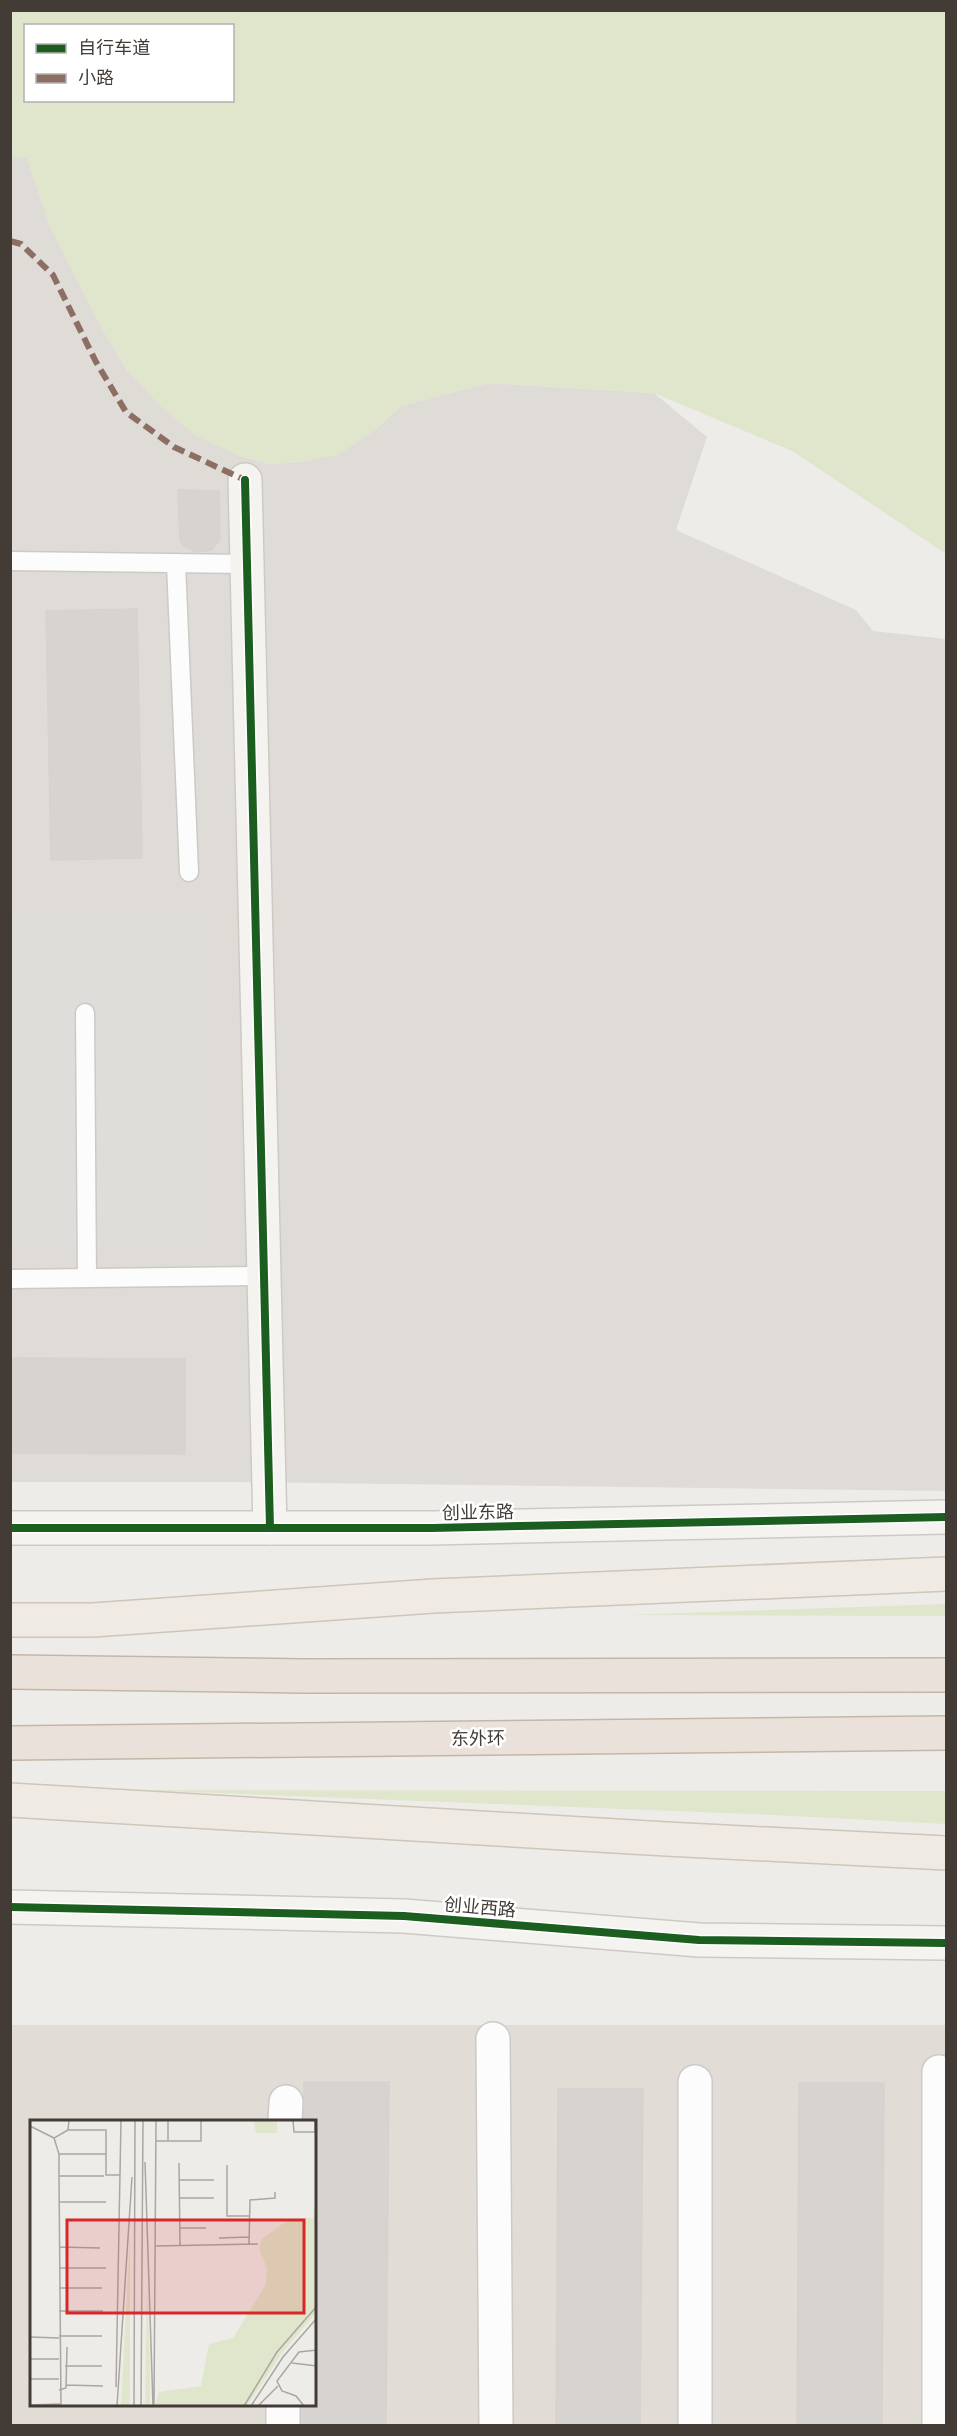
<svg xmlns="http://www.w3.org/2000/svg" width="957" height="2436" viewBox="0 0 957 2436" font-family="Raleway,'Noto Sans SC',sans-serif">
<rect width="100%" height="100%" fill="#eeece9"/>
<!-- residential -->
<path fill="#e1ddd6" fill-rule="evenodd" d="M 11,2025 L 946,2025 L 946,2425 L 11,2426 ZM 32,2121 L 315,2121 L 315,2404 L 32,2404 Z"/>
<!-- industrial -->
<path fill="#dfdcd8" d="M 11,156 L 27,158 L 50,226 L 98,321 L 127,370 L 161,406 L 240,456 L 270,464 L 301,462 L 375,430 L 401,406 L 489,383 L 654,393 L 707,437 L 676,530 L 856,610 L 873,631 L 946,639 L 946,1491 L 232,1482 L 11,1482 Z"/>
<!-- green -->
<g fill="#dfe6cb" fill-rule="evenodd">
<path d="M 11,10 L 946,11 L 946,554 L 794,452 L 654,393 L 489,383 L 401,406 L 375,430 L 338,455 L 301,462 L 270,464 L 240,456 L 196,436 L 161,406 L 127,370 L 98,321 L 50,226 L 27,158 L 11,156 ZM 26,26 L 232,26 L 232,100 L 26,100 Z"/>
<path d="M 946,1604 L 946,1616 L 625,1615 Z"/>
<path d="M 138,1790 L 946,1791 L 946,1824 L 751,1814 Z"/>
</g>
<!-- parking -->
<path fill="#dfddda" d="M 10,915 L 197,915 L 197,1247 L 11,1247 Z"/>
<!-- building -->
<g fill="#d6d3d0" stroke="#d6d2cf" stroke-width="1.5">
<path d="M 178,490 L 219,491 L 220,539 L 212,550 L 196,552 L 183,545 L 180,540 Z"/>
<path d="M 137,609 L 142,858 L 51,860 L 46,611 Z"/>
<path d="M 10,1358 L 185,1359 L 185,1454 L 10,1453 Z"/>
<path d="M 304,2082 L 389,2082 L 386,2426 L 302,2426 L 302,2404 L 315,2404 L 315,2121 L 304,2121 Z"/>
<path d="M 799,2083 L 884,2083 L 882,2426 L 797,2426 Z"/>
<path d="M 558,2089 L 643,2089 L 640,2426 L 556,2426 Z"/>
</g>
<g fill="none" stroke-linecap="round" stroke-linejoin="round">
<defs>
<g id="lane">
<path d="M 10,561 L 247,564"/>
<path d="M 176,563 L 189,872"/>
<path d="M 85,1013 L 87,1278"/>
<path d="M 10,1279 L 265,1276"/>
</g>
<g id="street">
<path d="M 493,2039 L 496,2426"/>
<path d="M 939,2072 L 939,2426"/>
<path d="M 285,2121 L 286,2102"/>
<path d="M 283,2426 L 283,2404"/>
<path d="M 695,2426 L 695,2082"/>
</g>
<g id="secondary">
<path d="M 245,480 L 270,1528"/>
<path d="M 10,1528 L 432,1528 L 946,1517"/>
<path d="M 10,1907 L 404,1916 L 699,1940 L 946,1943"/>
</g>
<g id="primary">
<path d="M 10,1620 L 93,1620 L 433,1596 L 946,1574"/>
<path d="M 10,1800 L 666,1839 L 946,1853"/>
</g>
<g id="highway">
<path d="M 10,1672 L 303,1676 L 946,1675"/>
<path d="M 10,1743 L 946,1733"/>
</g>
</defs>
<!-- lane casing -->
<use href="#lane" stroke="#ccc9c6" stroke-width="21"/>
<!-- street casing -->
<use href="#street" stroke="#ccc9c6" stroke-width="36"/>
<!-- secondary casing -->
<use href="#secondary" stroke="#cec9c2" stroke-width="36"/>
<!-- primary casing -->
<use href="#primary" stroke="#cfc5b8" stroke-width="36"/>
<!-- highway casing -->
<use href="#highway" stroke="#c4b6a6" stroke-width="36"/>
<!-- lane -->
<use href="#lane" stroke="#fcfcfc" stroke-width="18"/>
<!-- street -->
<use href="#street" stroke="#fcfcfc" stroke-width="33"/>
<!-- secondary -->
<use href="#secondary" stroke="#f5f3ef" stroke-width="33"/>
<!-- primary -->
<use href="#primary" stroke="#efeae4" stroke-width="33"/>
<!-- highway -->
<use href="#highway" stroke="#eae2da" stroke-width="33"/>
<!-- quiet -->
<path stroke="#8d6e63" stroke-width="6" stroke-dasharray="12 6" stroke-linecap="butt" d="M 10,241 L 21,244 L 53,275 L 96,362 L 126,412 L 174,447 L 245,480"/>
<defs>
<g id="cycleway">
<path d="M 245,480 L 270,1528"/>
<path d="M 10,1528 L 432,1528 L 946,1517"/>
<path d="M 10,1907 L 404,1916 L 699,1940 L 946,1943"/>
</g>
</defs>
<!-- cycleway casing -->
<use href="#cycleway" stroke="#fff" stroke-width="11"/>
<!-- cycleway -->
<use href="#cycleway" stroke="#1b5e20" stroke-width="8"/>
</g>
<g text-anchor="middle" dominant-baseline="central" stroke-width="5" stroke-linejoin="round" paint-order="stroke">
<!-- street labels -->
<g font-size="18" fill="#433c36" stroke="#fff">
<text transform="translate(478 1512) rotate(-1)">创业东路</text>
<text transform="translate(478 1738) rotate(-1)">东外环</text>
<text transform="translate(480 1907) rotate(5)">创业西路</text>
</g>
</g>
<!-- overview -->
<g transform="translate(30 2120)">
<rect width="286" height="286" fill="#eeece9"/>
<path d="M 223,0 L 247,0 L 247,13 L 226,13 ZM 286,79 L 286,193 L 252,233 L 217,286 L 125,286 L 129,272 L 171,266 L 179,224 L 203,218 L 236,164 L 237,148 L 229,129 L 232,119 L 259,99 L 283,98 ZM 100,113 L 100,278 L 99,286 L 91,286 ZM 117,161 L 120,248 L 120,286 L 115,286 Z" fill="#dfe6cb"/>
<path fill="none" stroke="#aaa6a1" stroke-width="1.5" d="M 39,0 L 38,10 L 24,18 L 29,34 L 29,56 L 74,56M 263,0 L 264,12 L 285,12 L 285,0M 0,6 L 24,18M 38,10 L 76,10 L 76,55 L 90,55M 126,21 L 171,21 L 171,0M 138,21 L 138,0M 29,34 L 76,34M 115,42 L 123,286M 149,43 L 150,126M 197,45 L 197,96 L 220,96M 29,56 L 31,286M 149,60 L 184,60M 149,78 L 184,78M 29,82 L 76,82M 150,108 L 176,108M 189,118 L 219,117M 219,124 L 220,80 L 245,78 L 245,72M 126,126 L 228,124M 29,127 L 70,128M 29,148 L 76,148M 29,168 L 72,168M 29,191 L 73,191M 29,216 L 72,216M 0,217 L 29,218M 0,239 L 29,239M 262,243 L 287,246M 35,246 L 72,246M 0,259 L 29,259M 36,265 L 73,266M 86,267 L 91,0M 29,270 L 36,268 L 37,227M 124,284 L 126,0M 0,285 L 30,284M 87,286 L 102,57M 104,286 L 105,0M 111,286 L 113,0M 214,286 L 247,232 L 287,186M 221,286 L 253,237 L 287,198M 228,286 L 248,266M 274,286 L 266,276 L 252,271 L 247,261 L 269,232 L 287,230"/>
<path fill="#d62828" fill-opacity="0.15" stroke="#d62828" stroke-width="3" d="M 37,100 L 274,100 L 274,193 L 37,193 Z"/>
<rect width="286" height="286" fill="none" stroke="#433c36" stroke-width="3"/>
</g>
<!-- border -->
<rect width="957" height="2436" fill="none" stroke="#433c36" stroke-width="24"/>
<!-- legend -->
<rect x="24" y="24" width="210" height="78" fill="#ffffff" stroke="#b4b1af" stroke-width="1.5"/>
<rect x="36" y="44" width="30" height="9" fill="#1b5e20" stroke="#b4b1af" stroke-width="1.5"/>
<text x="78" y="54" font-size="18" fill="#433c36">自行车道</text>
<rect x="36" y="74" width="30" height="9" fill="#8d6e63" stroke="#b4b1af" stroke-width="1.5"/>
<text x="78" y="84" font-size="18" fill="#433c36">小路</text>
</svg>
